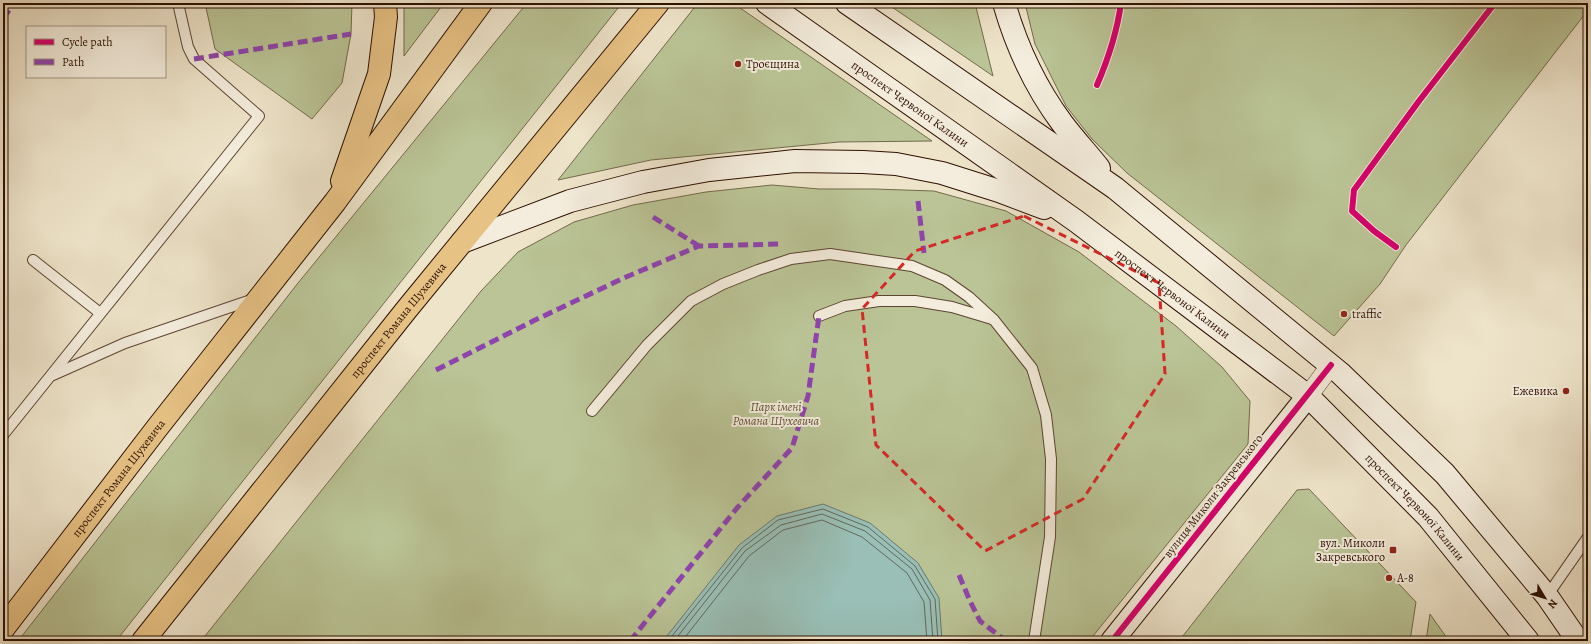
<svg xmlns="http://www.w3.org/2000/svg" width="1591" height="644" viewBox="0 0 1591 644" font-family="Alegreya,serif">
<rect width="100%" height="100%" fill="#eee4ca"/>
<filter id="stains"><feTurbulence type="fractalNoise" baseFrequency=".005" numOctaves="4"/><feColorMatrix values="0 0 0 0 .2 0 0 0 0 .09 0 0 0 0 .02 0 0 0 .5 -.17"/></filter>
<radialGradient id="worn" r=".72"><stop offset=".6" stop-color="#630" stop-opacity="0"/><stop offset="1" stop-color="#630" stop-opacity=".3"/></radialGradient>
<!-- green -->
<g fill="#bac496" stroke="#746a4b">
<path d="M 205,3 L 352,3 L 351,34 L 342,83 L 312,119 L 215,49 Z"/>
<path d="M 404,3 L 444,3 L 404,56 Z"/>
<path d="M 527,3 L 622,3 L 116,641 L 18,641 L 298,283 Z"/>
<path d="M 698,3 L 733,3 L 932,141 L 839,142 L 651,160 L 558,180 Z"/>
<path d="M 886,3 L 975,3 L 993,76 Z"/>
<path d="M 1025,3 L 1588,3 L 1588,10 L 1406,245 L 1380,284 L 1334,336 L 1127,173 L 1092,139 L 1066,106 L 1035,44 Z"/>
<path d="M 772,185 L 819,189 L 874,189 L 934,191 L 1006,211 L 1079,252 L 1176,326 L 1222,367 L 1250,401 L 1248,444 L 1089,641 L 201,641 L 481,291 L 518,252 L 574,222 L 633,205 L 706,192 Z"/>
<path d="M 1309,489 L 1416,602 L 1410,641 L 1179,641 L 1297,490 Z"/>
<path d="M 1430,614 L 1449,641 L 1426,641 Z"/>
</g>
<!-- water -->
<path fill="#99bfb6" stroke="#6e796d" d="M 823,504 L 870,523 L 918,563 L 939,598 L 942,641 L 663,641 L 739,545 L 777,516 Z"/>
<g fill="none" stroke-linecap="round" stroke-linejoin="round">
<!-- shore -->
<g stroke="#63685b" stroke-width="1">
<path d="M 668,641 L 742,548 L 778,520 L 823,509 L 868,527 L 915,566 L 935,599 L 938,641"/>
<path d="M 674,641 L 745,551 L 781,525 L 822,514 L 865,531 L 912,569 L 930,600 L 933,641"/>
<path d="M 682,641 L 749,556 L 783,530 L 822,520 L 862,537 L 907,573 L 924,602 L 927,641"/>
</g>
<defs>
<g id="lane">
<path d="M 33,260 L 100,313"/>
<path d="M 819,316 L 845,306 L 879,301 L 915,301 L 952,307 L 992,319"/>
<path d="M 53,375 L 125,343 L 254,299"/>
<path d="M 592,411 L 647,345 L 691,301 L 723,284 L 758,270 L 791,259 L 830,254 L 912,266 L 945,280 L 969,297 L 994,320 L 1032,368 L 1046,415 L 1051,459 L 1050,537 L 1034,641"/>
<path d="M 3,435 L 259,116 L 194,59 L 188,47 L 178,3"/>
<path d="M 1547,596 L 1588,537"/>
</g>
<path id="street" d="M 1308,396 L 1331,365"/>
<g id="secondary">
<path id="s1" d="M 767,3 L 1076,221 L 1308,396 L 1428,517 L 1528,641"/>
<path d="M 847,3 L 1115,188 L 1340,373 L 1445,474 L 1547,596 L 1578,641"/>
<path d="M 1004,3 C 1016,45 1036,88 1062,123 C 1074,139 1087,153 1099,168"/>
<path d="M 462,242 L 570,201 L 643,182 L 709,170 L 795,161 L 863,162 L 896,164 L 942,173 L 999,191 L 1044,208"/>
<path d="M 1112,641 L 1308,396"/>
</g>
<g id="primary">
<path d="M 342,181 L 379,74 L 386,17 L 385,3"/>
<path id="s2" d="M 3,629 L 157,428 L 335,202 L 481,3"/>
<path id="s3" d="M 143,641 L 407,309 L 658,3"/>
</g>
</defs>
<!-- lane casing -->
<use href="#lane" stroke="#5d4532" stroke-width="12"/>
<!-- street casing -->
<use href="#street" stroke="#5d4532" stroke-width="20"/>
<!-- secondary casing -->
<use href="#secondary" stroke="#2d1000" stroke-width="24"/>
<!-- primary casing -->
<use href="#primary" stroke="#2d1000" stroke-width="24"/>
<!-- lane -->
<use href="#lane" stroke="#f4eddd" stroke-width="10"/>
<!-- street -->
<use href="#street" stroke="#f4eddd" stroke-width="19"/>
<!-- secondary -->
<use href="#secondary" stroke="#f4eddd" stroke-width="22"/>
<!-- primary -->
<use href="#primary" stroke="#e7c285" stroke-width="22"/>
<!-- quiet -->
<g stroke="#8e44ad" stroke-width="5" stroke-dasharray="10 5" stroke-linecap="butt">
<path d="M 3,18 L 15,3"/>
<path d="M 194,59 L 351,34"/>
<path d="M 918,201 L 924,253"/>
<path d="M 653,217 L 699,246"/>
<path d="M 436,370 L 533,321 L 626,277 L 699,246 L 782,244"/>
<path d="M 959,575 L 970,601 L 980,621 L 1006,641"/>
<path d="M 630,641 L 737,508 L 792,448 L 808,396 L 819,316"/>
</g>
<defs>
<g id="cycleway">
<path d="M 1097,85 C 1109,57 1117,33 1121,3"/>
<path d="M 1396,247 L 1374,231 L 1352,211 L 1354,190 L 1419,101 L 1495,3"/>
<path d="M 1112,641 L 1331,365"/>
</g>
</defs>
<!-- cycleway casing -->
<use href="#cycleway" stroke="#f4eddd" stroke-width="8"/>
<!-- cycleway -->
<use href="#cycleway" stroke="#d6006c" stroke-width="6"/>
</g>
<!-- marked area -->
<path fill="none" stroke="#d62828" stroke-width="3" stroke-dasharray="8 5" stroke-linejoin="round" d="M 1024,216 L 1159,283 L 1165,374 L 1083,499 L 985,551 L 876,445 L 862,309 L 915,251 Z"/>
<!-- markers -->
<g fill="#8f2418" stroke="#f4eddd" stroke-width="1.5">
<circle cx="738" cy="64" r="4"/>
<circle cx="1344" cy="314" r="4"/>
<circle cx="1566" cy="391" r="4"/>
<rect x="1389" y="546" width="8" height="8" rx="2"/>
<circle cx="1389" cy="578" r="4"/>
</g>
<g text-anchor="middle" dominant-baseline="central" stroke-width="4" stroke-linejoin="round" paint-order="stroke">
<!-- poi labels -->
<g font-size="12" fill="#2d1000" stroke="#f4eddd" text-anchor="start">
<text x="746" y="64">Троєщина</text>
<text x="1352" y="314">traffic</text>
<text x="1558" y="391" text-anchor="end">Ежевика</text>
<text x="1385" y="543" text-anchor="end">вул. Миколи<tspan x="1385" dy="14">Закревського</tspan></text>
<text x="1397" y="578">А-8</text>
</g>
<!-- street labels -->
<g font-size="12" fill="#2d1000" stroke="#f4eddd">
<text stroke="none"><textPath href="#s1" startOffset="175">проспект Червоної Калини</textPath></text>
<text stroke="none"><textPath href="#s1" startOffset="499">проспект Червоної Калини</textPath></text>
<text stroke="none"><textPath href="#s3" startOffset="410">проспект Романа Шухевича</textPath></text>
<text stroke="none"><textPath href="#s2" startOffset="190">проспект Романа Шухевича</textPath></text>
<text transform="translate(1213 496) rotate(-52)">вулиця Миколи Закревського</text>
<text stroke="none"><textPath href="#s1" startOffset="823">проспект Червоної Калини</textPath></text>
</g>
<!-- park labels -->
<g font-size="12" font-style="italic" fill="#5e4f34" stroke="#f4eddd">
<text x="776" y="407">Парк імені<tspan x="776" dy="14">Романа Шухевича</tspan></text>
</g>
</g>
<!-- margin -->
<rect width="1591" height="644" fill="none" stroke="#eee4ca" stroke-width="16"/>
<rect x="4" y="4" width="1583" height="636" fill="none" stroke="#2d1000" stroke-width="2"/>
<rect x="8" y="8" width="1575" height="628" fill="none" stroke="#2d1000"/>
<!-- legend -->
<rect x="26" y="26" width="140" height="52" fill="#f4eddd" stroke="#a49585"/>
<rect x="34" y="39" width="20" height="6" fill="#d6006c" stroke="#a49585"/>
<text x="62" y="46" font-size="12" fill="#2d1000">Cycle path</text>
<rect x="34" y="59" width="20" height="6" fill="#8e44ad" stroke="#a49585"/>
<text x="62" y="66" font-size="12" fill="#2d1000">Path</text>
<!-- north arrow -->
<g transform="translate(1545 598) rotate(128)" stroke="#f4eddd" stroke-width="3" paint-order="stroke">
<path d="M0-3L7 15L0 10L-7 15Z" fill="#2d1000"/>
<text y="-6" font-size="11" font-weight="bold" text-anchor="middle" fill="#2d1000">N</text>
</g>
<rect width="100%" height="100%" filter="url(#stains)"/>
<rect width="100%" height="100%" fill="url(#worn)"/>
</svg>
